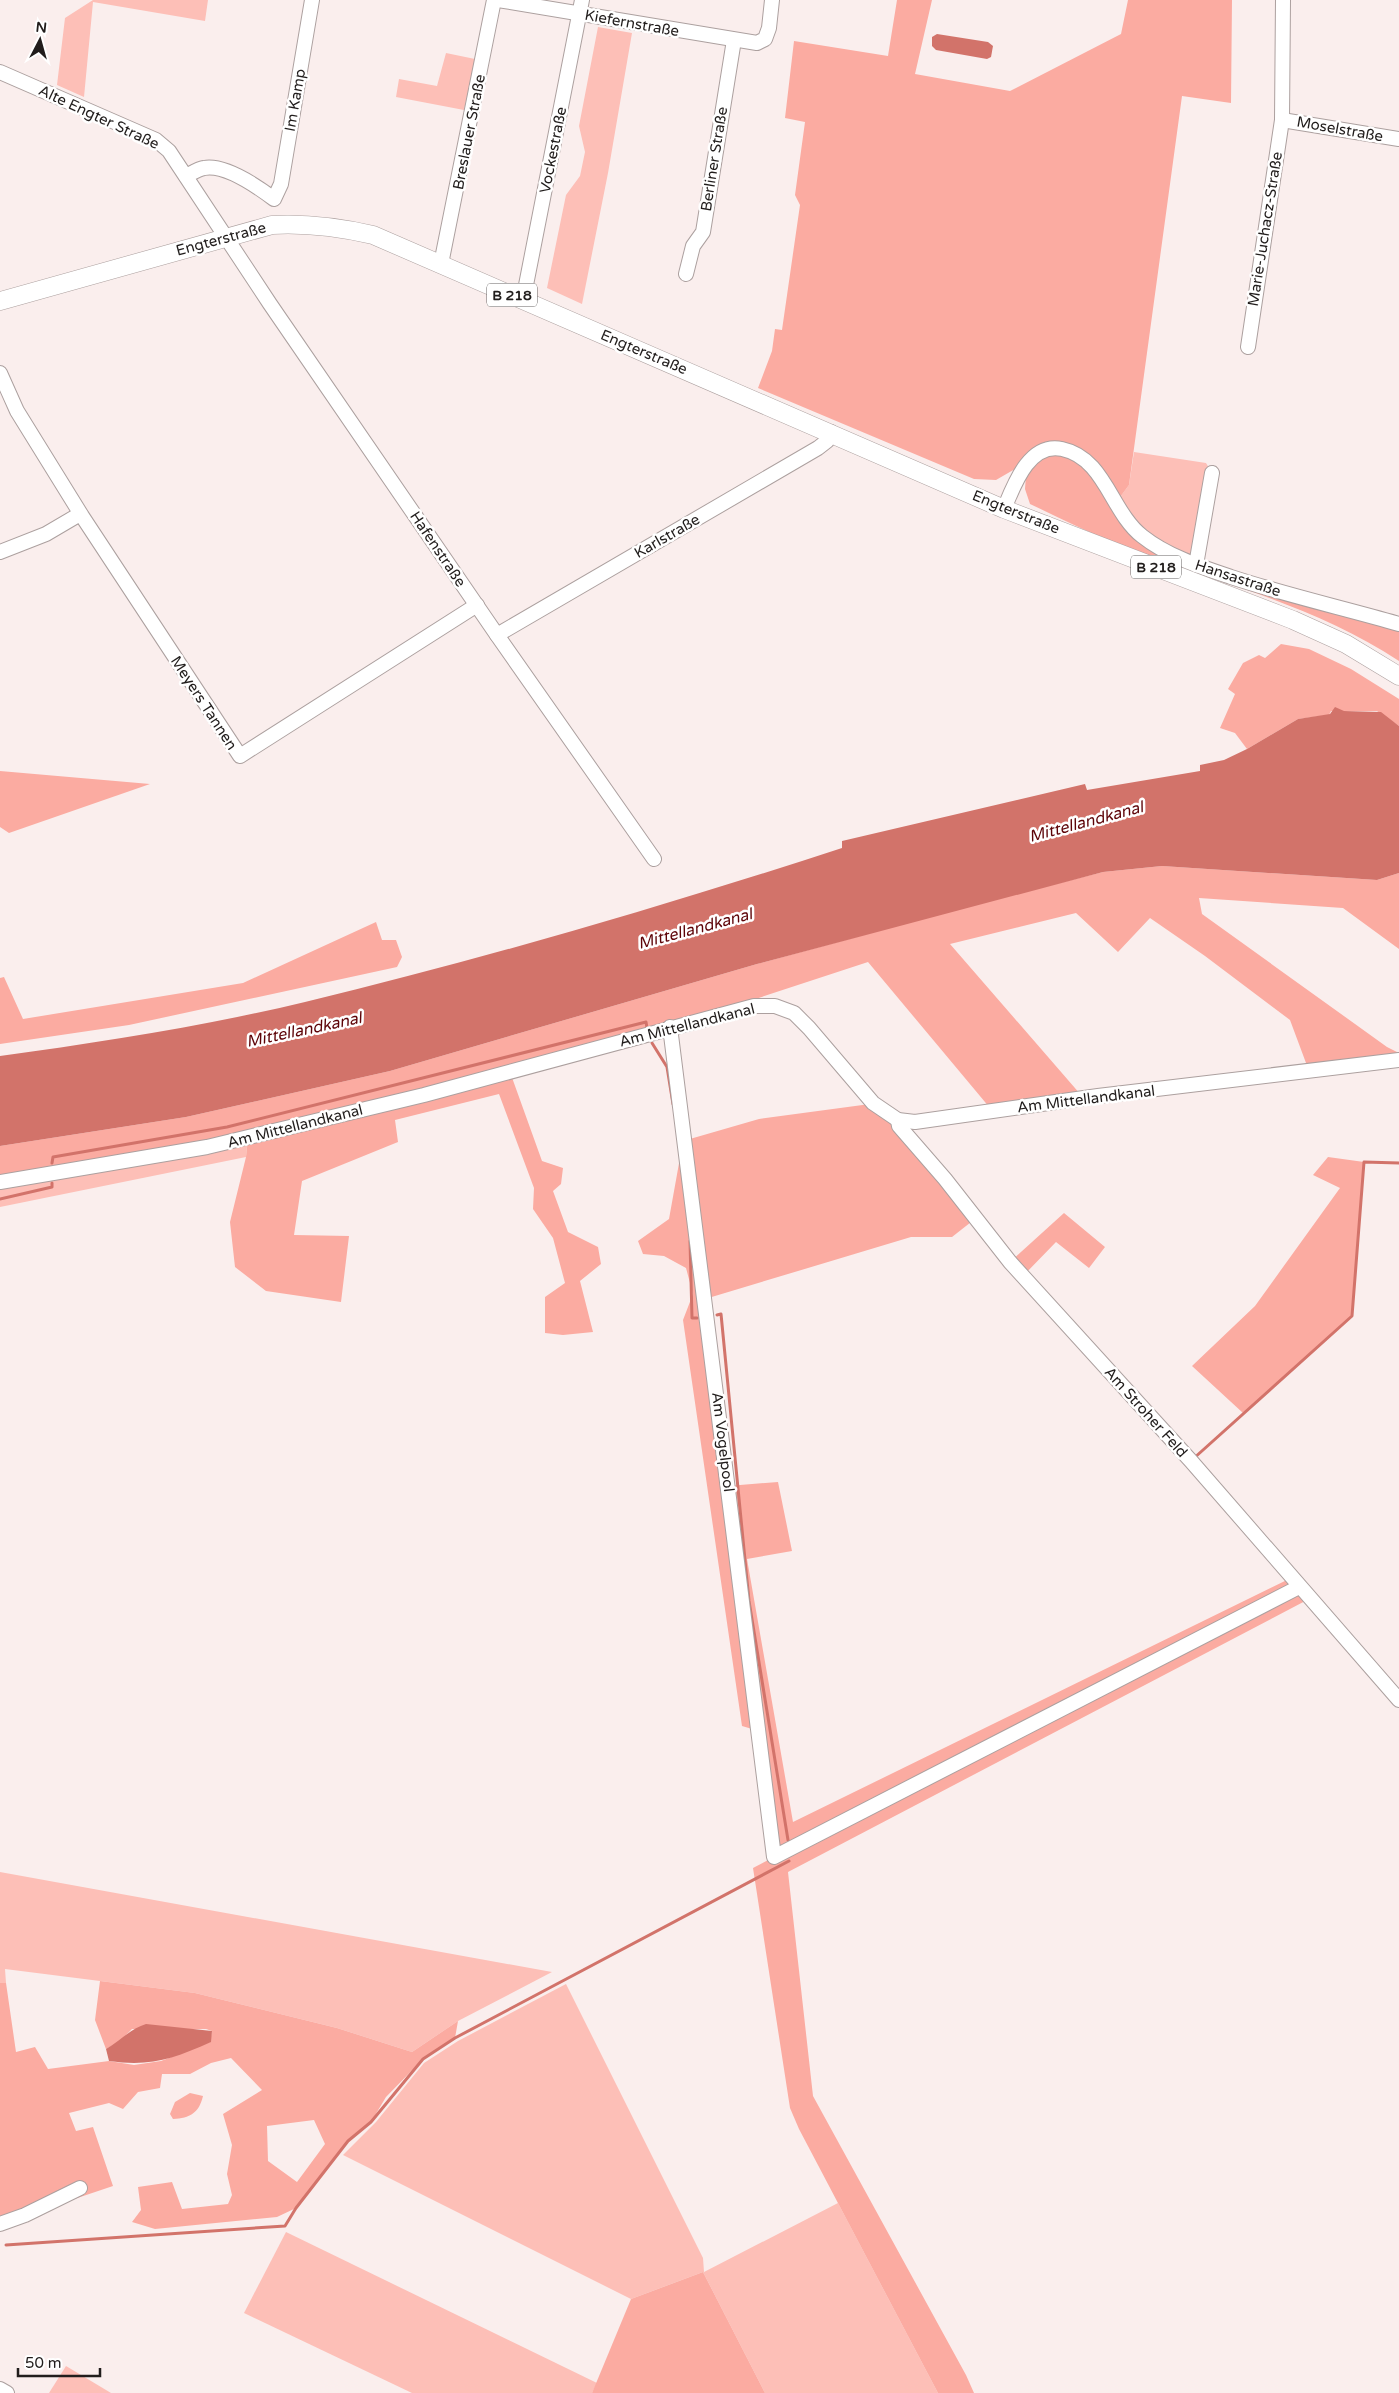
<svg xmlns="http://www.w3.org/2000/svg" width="1399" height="2393" viewBox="0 0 1399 2393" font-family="'Varela Round',sans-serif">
<rect width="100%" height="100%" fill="#faeeed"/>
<!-- green -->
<g fill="#fdbfb7">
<path d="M 93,0 L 208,0 L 205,21 L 93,2 L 84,97 L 57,85 L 65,18 Z"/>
<path d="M 598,27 L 632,33 L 608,173 L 582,304 L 547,288 L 566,195 L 580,176 L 585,152 L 579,126 Z"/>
<path d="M 446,53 L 475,59 L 464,110 L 396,97 L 399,79 L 437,86 Z"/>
<path d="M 1134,452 L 1206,463 L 1212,473 L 1196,565 L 1168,551 L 1115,504 L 1129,485 Z"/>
<path d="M 248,1137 L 246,1157 L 0,1207 L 0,1182 Z"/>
<path d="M 0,1872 L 552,1972 L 458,2021 L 412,2052 L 337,2028 L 195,1993 L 5,1969 L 6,1983 L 0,1983 Z"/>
<path d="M 566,1984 L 703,2258 L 704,2272 L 838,2203 L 938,2393 L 765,2393 L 703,2272 L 631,2299 L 343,2155 L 376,2122 L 424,2063 L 458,2041 Z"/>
<path d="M 286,2232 L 597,2383 L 592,2393 L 412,2393 L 244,2313 Z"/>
<path d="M 66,2366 L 111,2393 L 49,2393 Z"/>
</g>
<!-- forest -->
<g fill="#fbaba1" fill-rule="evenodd">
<path d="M 897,0 L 932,0 L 915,74 L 1010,91 L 1121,34 L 1128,0 L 1232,0 L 1231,103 L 1182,96 L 1129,485 L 1115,504 L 1168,551 L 1399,623 L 1399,661 C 1311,603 1210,581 1113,542 C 1085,531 1058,517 1030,504 L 1025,489 L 1027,462 L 996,480 L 974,479 L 758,388 L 772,351 L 775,329 L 782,330 L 800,205 L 795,195 L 805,122 L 785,118 L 794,41 L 888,56 Z"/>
<path d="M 1281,644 L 1309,649 L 1351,669 L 1399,699 L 1399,726 L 1377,711 L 1331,711 L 1329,715 L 1298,719 L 1247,749 L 1235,733 L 1220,728 L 1235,694 L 1228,689 L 1243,663 L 1259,655 L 1265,658 Z"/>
<path d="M 0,771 L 150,784 L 9,833 L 0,827 Z"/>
<path d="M 1162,866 L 1377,880 L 1399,873 L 1399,949 L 1343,908 L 1199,898 L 1202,914 L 1387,1047 L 1399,1053 L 1309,1071 L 1290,1020 L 1205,956 L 1150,918 L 1118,952 L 1076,913 L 950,944 L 1081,1095 L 990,1108 L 868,962 L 670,1027 L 510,1072 L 542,1161 L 563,1168 L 561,1184 L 553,1191 L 568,1232 L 598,1247 L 601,1264 L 580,1281 L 593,1332 L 563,1335 L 545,1333 L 545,1297 L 565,1283 L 553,1238 L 533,1209 L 534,1188 L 499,1094 L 395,1120 L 398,1142 L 302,1181 L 294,1235 L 349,1236 L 341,1302 L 266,1291 L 235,1267 L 230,1222 L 246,1157 L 248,1138 L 0,1182 L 0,1146 L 186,1117 L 390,1071 L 757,964 L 973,905 L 1103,872 Z"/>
<path d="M 376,922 L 382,940 L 396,940 L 402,957 L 397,967 L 129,1025 L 0,1044 L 0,978 L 4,977 L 23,1019 L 243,983 Z"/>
<path d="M 870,1104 L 883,1119 L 902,1117 L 980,1215 L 952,1237 L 911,1237 L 705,1299 L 728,1486 L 778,1482 L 792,1551 L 747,1559 L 793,1822 L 1291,1578 L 1309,1599 L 788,1872 L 813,2096 L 966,2375 L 974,2393 L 938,2393 L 799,2129 L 790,2108 L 753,1868 L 774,1857 L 759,1731 L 742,1726 L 683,1320 L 693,1294 L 686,1268 L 664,1256 L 643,1254 L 638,1241 L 669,1219 L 683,1141 L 759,1119 Z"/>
<path d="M 1328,1157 L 1364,1162 L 1352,1316 L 1243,1413 L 1192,1366 L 1255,1306 L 1340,1188 L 1313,1175 Z"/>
<path d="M 1064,1213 L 1105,1247 L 1089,1268 L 1056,1242 L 1023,1276 L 1010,1262 Z"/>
<path d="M 100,1981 L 195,1993 L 337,2028 L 412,2052 L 458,2021 L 455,2038 L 423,2059 L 386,2097 L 371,2122 L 348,2141 L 296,2208 L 277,2217 L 155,2229 L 132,2222 L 141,2210 L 138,2187 L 172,2182 L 182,2209 L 228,2204 L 232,2195 L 227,2174 L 232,2145 L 223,2114 L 262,2090 L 231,2058 L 211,2063 L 190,2074 L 162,2074 L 160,2088 L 138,2092 L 123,2109 L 109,2103 L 69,2113 L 76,2131 L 93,2127 L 113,2186 L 0,2224 L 0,1983 L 6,1983 L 16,2052 L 35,2047 L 48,2069 L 109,2061 L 134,2065 L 161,2061 L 210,2042 L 212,2031 L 206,2029 L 132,2029 L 120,2041 L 106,2049 L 95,2020 ZM 314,2120 L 325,2144 L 297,2182 L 268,2161 L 267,2126 Z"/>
<path d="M 190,2093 L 203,2096 C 199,2113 190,2118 173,2119 L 170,2114 L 175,2102 Z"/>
<path d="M 703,2272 L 765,2393 L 592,2393 L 631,2299 Z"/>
</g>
<!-- water -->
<g fill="#d2736a">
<path d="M 937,34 L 988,42 L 993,46 L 991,57 L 987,59 L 936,50 L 932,46 L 932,37 Z"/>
<path d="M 1335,707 L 1344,711 L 1381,712 L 1399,726 L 1399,873 L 1377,880 L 1162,866 L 1103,872 L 757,964 L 390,1071 L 186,1117 L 0,1146 L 0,1056 C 102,1042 205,1026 305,1002 C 486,958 665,906 842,848 L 842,841 L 1085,784 L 1087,790 L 1200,771 L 1200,765 L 1224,760 L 1247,749 L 1298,719 L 1330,714 Z"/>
<path d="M 146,2024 L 212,2031 L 211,2042 C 173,2059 150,2067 109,2061 L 106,2049 C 120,2041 130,2029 146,2024 Z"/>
</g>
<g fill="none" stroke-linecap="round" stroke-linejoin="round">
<!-- stream -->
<g stroke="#d2736a" stroke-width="3">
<path d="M 652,1043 L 667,1067 L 673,1104"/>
<path d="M 52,1163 L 53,1157 L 227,1127 L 646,1022 L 647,1028"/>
<path d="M 0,1199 L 52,1187 L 52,1183"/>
<path d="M 690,1241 L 692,1318 L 697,1318"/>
<path d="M 717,1315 L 721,1314 L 749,1601 L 788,1840"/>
<path d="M 1193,1459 L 1352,1316 L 1364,1162 L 1399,1163"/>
<path d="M 6,2245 L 285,2226 L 296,2208 L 348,2141 L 371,2122 L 423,2059 L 455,2038 L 789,1861"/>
</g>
<defs>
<g id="minor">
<path d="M 498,0 L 757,43 L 765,39 L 769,28 L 772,0"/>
<path d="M 0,72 L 156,140 L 169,151 L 270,304 L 497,635 L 654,859"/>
<path d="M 1282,120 L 1399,139"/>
<path d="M 186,176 C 192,173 198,169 204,168 C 225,164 258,187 274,199 L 281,184 L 312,0"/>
<path d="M 441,264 L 494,0"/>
<path d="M 686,274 L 693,246 L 703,232 L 734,40"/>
<path d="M 521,299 L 526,285 L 582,0"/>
<path d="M 1248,347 L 1282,120 L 1283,0"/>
<path d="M 0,373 L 17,411 L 82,516 L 240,756 L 477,605"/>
<path d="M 1004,509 C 1014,485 1029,442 1062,449 C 1105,458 1111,512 1142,536 C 1167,556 1201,567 1231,577 C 1286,595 1343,608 1399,624"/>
<path d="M 0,552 L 46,534 L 80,514"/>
<path d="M 1196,565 L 1212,473"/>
<path d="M 497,635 L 818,448 L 827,441 L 831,432"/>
<path d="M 670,1027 L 774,1857 L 1299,1587"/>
<path d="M 898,1120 L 899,1126 L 945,1179 L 1010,1262 L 1191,1461 L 1399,1700"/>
<path d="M 0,1182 L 207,1147 L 424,1095 L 754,1006 L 775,1006 L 794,1013 L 809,1028 L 873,1103 L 898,1120 L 915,1122 L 1098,1096 L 1399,1060"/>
<path d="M 0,2224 L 25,2215 L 80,2188"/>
<path d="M 0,2389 L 7,2393"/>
</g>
<path id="major" d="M 0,301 L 272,225 C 307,223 338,227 373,235 L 1004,509 L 1293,620 L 1346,644 L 1399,676"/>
</defs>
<!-- minor casing -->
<use href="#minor" stroke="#aca09f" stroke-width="16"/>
<!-- major casing -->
<use href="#major" stroke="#aca09f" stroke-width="19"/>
<!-- minor -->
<use href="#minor" stroke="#fff" stroke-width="14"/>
<!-- major -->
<use href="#major" stroke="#fff" stroke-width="18"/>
</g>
<g text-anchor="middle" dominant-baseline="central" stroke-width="5" stroke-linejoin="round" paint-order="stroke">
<!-- shield labels -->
<g fill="#fff" stroke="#646160" stroke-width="1">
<rect x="487" y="283.5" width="50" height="23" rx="4"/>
<rect x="1131" y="555.5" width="50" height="23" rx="4"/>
</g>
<g font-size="14" font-weight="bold" fill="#211d1c">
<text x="512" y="295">B 218</text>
<text x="1156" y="567">B 218</text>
</g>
<!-- street labels -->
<g font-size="15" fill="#211d1c" stroke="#fff">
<text transform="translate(632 23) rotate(10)">Kiefernstraße</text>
<text transform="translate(295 100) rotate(-80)">Im Kamp</text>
<text transform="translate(99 117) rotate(25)">Alte Engter Straße</text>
<text transform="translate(1340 129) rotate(10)">Moselstraße</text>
<text transform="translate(469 132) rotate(-79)">Breslauer Straße</text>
<text transform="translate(553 150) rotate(-79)">Vockestraße</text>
<text transform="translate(714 159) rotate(-81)">Berliner Straße</text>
<text transform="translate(1265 229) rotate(-81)">Marie-Juchacz-Straße</text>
<text transform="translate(221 239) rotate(-15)">Engterstraße</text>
<text transform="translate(644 352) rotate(23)">Engterstraße</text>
<text transform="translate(1016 512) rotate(22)">Engterstraße</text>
<text transform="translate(667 536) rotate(-30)">Karlstraße</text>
<text transform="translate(438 549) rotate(56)">Hafenstraße</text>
<text transform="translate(1238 578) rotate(18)">Hansastraße</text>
<text transform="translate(204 703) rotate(57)">Meyers Tannen</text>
<text transform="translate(687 1025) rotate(-14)">Am Mittellandkanal</text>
<text transform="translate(1086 1099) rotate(-7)">Am Mittellandkanal</text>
<text transform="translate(295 1126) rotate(-14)">Am Mittellandkanal</text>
<text transform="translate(1146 1412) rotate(48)">Am Stroher Feld</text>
<text transform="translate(723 1442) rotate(83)">Am Vogelpool</text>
</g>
<!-- water labels -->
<g font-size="16" font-style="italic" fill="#5d0307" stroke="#fff">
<text transform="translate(1086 822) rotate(-15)">Mittellandkanal</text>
<text transform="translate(695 929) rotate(-15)">Mittellandkanal</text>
<text transform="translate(304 1030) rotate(-12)">Mittellandkanal</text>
</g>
</g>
<!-- north arrow -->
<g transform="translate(40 40) rotate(6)" stroke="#ffffff" stroke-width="4" paint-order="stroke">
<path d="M0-4L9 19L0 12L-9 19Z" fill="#211d1c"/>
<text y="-8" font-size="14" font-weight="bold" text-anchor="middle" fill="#211d1c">N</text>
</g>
<!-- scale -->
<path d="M18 2368v8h82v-8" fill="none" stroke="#211d1c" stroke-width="2.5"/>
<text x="25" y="2368" font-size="15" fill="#211d1c" stroke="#ffffff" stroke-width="4" paint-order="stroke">50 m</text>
</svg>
